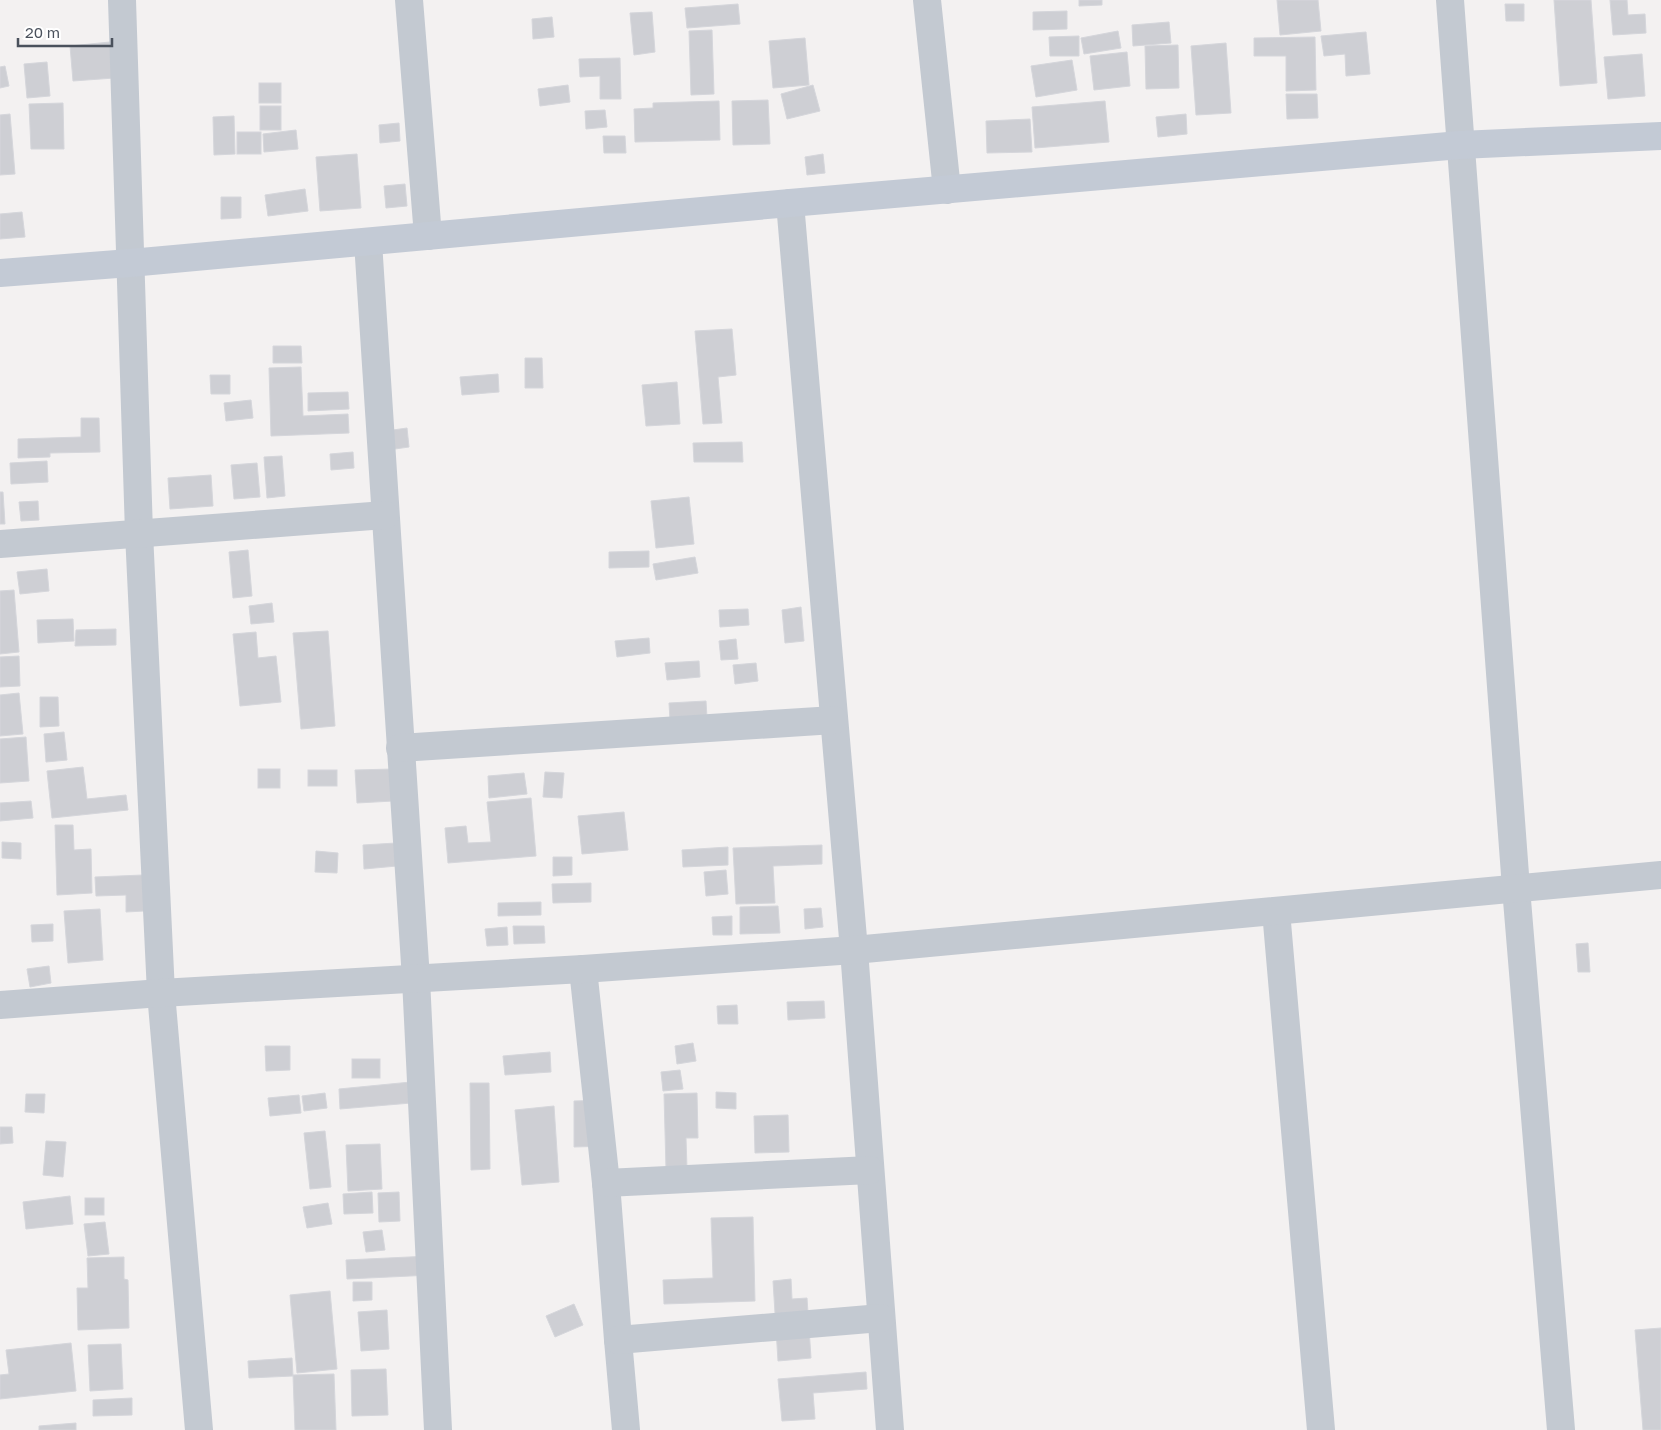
<svg xmlns="http://www.w3.org/2000/svg" width="1661" height="1430" viewBox="0 0 1661 1430" font-family="'Golos Text',sans-serif">
<rect width="100%" height="100%" fill="#f3f1f1"/>
<!-- building -->
<g fill="#cecfd4" stroke="#d5d6db">
<path d="M 1079,0 L 1102,0 L 1102,5 L 1079,6 Z"/>
<path d="M 1277,0 L 1318,0 L 1321,31 L 1280,35 Z"/>
<path d="M 1554,0 L 1591,0 L 1597,83 L 1560,86 Z"/>
<path d="M 1610,0 L 1627,0 L 1628,15 L 1645,14 L 1646,33 L 1613,35 Z"/>
<path d="M 738,4 L 740,24 L 687,28 L 685,8 Z"/>
<path d="M 1505,4 L 1524,4 L 1524,21 L 1506,21 Z"/>
<path d="M 1067,11 L 1067,29 L 1033,30 L 1033,12 Z"/>
<path d="M 652,12 L 655,52 L 634,55 L 630,13 Z"/>
<path d="M 552,17 L 554,37 L 533,39 L 532,19 Z"/>
<path d="M 1169,22 L 1171,43 L 1133,46 L 1132,25 Z"/>
<path d="M 712,30 L 714,94 L 691,95 L 689,31 Z"/>
<path d="M 1118,31 L 1121,48 L 1084,54 L 1081,38 Z"/>
<path d="M 1366,32 L 1370,74 L 1346,76 L 1345,54 L 1324,56 L 1321,36 Z"/>
<path d="M 1079,36 L 1079,56 L 1050,56 L 1049,37 Z"/>
<path d="M 1315,37 L 1316,90 L 1286,91 L 1286,56 L 1254,56 L 1254,38 Z"/>
<path d="M 805,38 L 809,85 L 773,88 L 769,41 Z"/>
<path d="M 110,42 L 114,78 L 73,81 L 70,46 Z"/>
<path d="M 1226,43 L 1231,113 L 1196,115 L 1191,46 Z"/>
<path d="M 1178,45 L 1179,88 L 1146,89 L 1145,46 Z"/>
<path d="M 1127,52 L 1130,86 L 1094,90 L 1090,56 Z"/>
<path d="M 1642,54 L 1645,96 L 1608,99 L 1604,57 Z"/>
<path d="M 620,58 L 621,99 L 600,99 L 600,76 L 580,77 L 579,59 Z"/>
<path d="M 1072,60 L 1077,90 L 1036,97 L 1031,66 Z"/>
<path d="M 47,62 L 50,96 L 27,98 L 24,64 Z"/>
<path d="M 5,66 L 9,86 L 0,88 L 0,67 Z"/>
<rect x="259" y="83" width="22" height="20"/>
<path d="M 568,85 L 570,102 L 540,106 L 538,89 Z"/>
<path d="M 813,85 L 820,111 L 787,119 L 781,94 Z"/>
<path d="M 1286,94 L 1317,94 L 1318,118 L 1287,119 Z"/>
<path d="M 768,100 L 770,144 L 733,145 L 732,101 Z"/>
<path d="M 719,101 L 720,140 L 635,142 L 634,109 L 653,108 L 653,103 Z"/>
<path d="M 1105,101 L 1109,142 L 1035,148 L 1032,107 Z"/>
<path d="M 63,103 L 64,149 L 31,149 L 29,104 Z"/>
<rect x="260" y="106" width="21" height="24"/>
<path d="M 605,110 L 607,127 L 586,129 L 585,111 Z"/>
<path d="M 10,114 L 15,174 L 0,175 L 0,115 Z"/>
<path d="M 1186,114 L 1187,134 L 1158,137 L 1156,117 Z"/>
<path d="M 234,116 L 235,154 L 214,155 L 213,117 Z"/>
<path d="M 1030,119 L 1032,152 L 987,153 L 986,121 Z"/>
<path d="M 399,123 L 400,141 L 380,143 L 379,125 Z"/>
<path d="M 296,130 L 298,149 L 264,152 L 263,134 Z"/>
<rect x="237" y="132" width="24" height="22"/>
<path d="M 603,136 L 625,136 L 626,153 L 604,153 Z"/>
<path d="M 357,154 L 361,208 L 320,211 L 316,157 Z"/>
<path d="M 823,154 L 825,173 L 807,175 L 805,157 Z"/>
<path d="M 405,184 L 407,206 L 386,208 L 384,186 Z"/>
<path d="M 305,189 L 308,211 L 268,216 L 265,195 Z"/>
<path d="M 221,197 L 241,197 L 241,218 L 221,219 Z"/>
<path d="M 22,212 L 25,237 L 0,239 L 0,214 Z"/>
<path d="M 732,329 L 736,375 L 718,377 L 722,423 L 703,424 L 695,331 Z"/>
<path d="M 273,346 L 301,346 L 302,363 L 273,363 Z"/>
<path d="M 525,358 L 542,358 L 543,388 L 525,388 Z"/>
<path d="M 301,367 L 303,416 L 348,414 L 349,433 L 271,436 L 269,368 Z"/>
<path d="M 498,374 L 499,392 L 462,395 L 460,377 Z"/>
<path d="M 210,375 L 230,375 L 230,394 L 211,394 Z"/>
<path d="M 677,382 L 680,424 L 646,426 L 642,385 Z"/>
<path d="M 348,392 L 349,409 L 308,411 L 308,393 Z"/>
<path d="M 251,400 L 253,418 L 226,421 L 224,403 Z"/>
<path d="M 81,418 L 99,418 L 100,452 L 50,453 L 50,457 L 18,458 L 18,439 L 81,437 Z"/>
<path d="M 407,428 L 409,447 L 388,450 L 386,431 Z"/>
<path d="M 742,442 L 743,462 L 694,462 L 693,443 Z"/>
<path d="M 353,452 L 354,468 L 331,470 L 330,454 Z"/>
<path d="M 282,456 L 285,496 L 267,498 L 264,457 Z"/>
<path d="M 47,461 L 48,482 L 11,484 L 10,463 Z"/>
<path d="M 257,463 L 260,497 L 234,499 L 231,465 Z"/>
<path d="M 211,475 L 213,506 L 170,509 L 168,478 Z"/>
<path d="M 0,492 L 3,492 L 5,524 L 0,524 Z"/>
<path d="M 689,497 L 694,544 L 656,548 L 651,501 Z"/>
<path d="M 38,501 L 39,520 L 21,521 L 19,502 Z"/>
<path d="M 248,550 L 252,596 L 233,598 L 229,552 Z"/>
<path d="M 649,551 L 649,567 L 609,568 L 609,552 Z"/>
<path d="M 695,557 L 698,573 L 656,580 L 653,564 Z"/>
<path d="M 47,569 L 49,591 L 20,594 L 17,572 Z"/>
<path d="M 14,590 L 19,652 L 0,654 L 0,591 Z"/>
<path d="M 272,603 L 274,622 L 251,624 L 249,606 Z"/>
<path d="M 801,607 L 804,641 L 785,643 L 782,610 Z"/>
<path d="M 748,609 L 749,625 L 720,627 L 719,610 Z"/>
<path d="M 73,619 L 74,641 L 38,643 L 37,620 Z"/>
<path d="M 116,629 L 116,645 L 75,646 L 76,630 Z"/>
<path d="M 328,631 L 335,726 L 301,729 L 293,633 Z"/>
<path d="M 256,632 L 258,658 L 276,656 L 281,702 L 240,706 L 233,634 Z"/>
<path d="M 649,638 L 650,653 L 617,657 L 615,641 Z"/>
<path d="M 736,639 L 738,659 L 721,660 L 719,641 Z"/>
<path d="M 19,656 L 20,686 L 0,687 L 0,657 Z"/>
<path d="M 699,661 L 700,677 L 667,680 L 665,663 Z"/>
<path d="M 756,663 L 758,681 L 735,684 L 733,665 Z"/>
<path d="M 19,693 L 23,734 L 0,736 L 0,695 Z"/>
<path d="M 40,697 L 58,697 L 59,726 L 40,727 Z"/>
<path d="M 706,701 L 707,718 L 670,720 L 669,703 Z"/>
<path d="M 64,732 L 67,760 L 46,762 L 44,734 Z"/>
<path d="M 26,737 L 29,781 L 0,783 L 0,739 Z"/>
<path d="M 83,767 L 87,799 L 126,795 L 128,810 L 52,818 L 47,771 Z"/>
<rect x="258" y="769" width="22" height="19"/>
<path d="M 393,769 L 393,801 L 357,803 L 355,770 Z"/>
<rect x="308" y="770" width="29" height="16"/>
<path d="M 545,772 L 564,773 L 562,798 L 543,797 Z"/>
<path d="M 524,773 L 527,794 L 489,798 L 488,776 Z"/>
<path d="M 531,798 L 536,856 L 448,863 L 445,828 L 466,826 L 468,843 L 491,842 L 487,802 Z"/>
<path d="M 31,801 L 33,818 L 0,821 L 0,803 Z"/>
<path d="M 624,812 L 628,850 L 582,854 L 578,816 Z"/>
<path d="M 55,825 L 73,825 L 74,850 L 91,849 L 92,893 L 57,895 Z"/>
<path d="M 2,842 L 21,843 L 21,859 L 2,858 Z"/>
<path d="M 396,843 L 397,866 L 364,869 L 363,845 Z"/>
<path d="M 822,845 L 822,864 L 773,866 L 775,903 L 736,904 L 733,848 Z"/>
<path d="M 728,847 L 728,865 L 683,867 L 682,850 Z"/>
<path d="M 316,851 L 338,853 L 337,873 L 315,872 Z"/>
<path d="M 553,857 L 572,857 L 572,875 L 553,876 Z"/>
<path d="M 726,870 L 728,894 L 706,896 L 704,872 Z"/>
<path d="M 143,875 L 144,911 L 126,912 L 126,895 L 96,896 L 95,877 Z"/>
<path d="M 591,883 L 591,902 L 553,903 L 552,884 Z"/>
<path d="M 541,902 L 541,915 L 498,916 L 498,903 Z"/>
<path d="M 778,906 L 780,933 L 740,934 L 740,907 Z"/>
<path d="M 821,908 L 823,927 L 805,929 L 804,909 Z"/>
<path d="M 100,909 L 103,960 L 68,963 L 64,911 Z"/>
<path d="M 732,916 L 732,935 L 713,935 L 712,917 Z"/>
<path d="M 53,924 L 53,941 L 32,942 L 31,925 Z"/>
<path d="M 513,926 L 544,926 L 545,943 L 514,944 Z"/>
<path d="M 507,927 L 508,945 L 487,946 L 485,929 Z"/>
<path d="M 1588,943 L 1590,972 L 1578,972 L 1576,944 Z"/>
<path d="M 49,966 L 51,983 L 30,987 L 27,969 Z"/>
<path d="M 824,1001 L 825,1018 L 788,1020 L 787,1002 Z"/>
<path d="M 737,1005 L 738,1024 L 718,1024 L 717,1006 Z"/>
<path d="M 693,1043 L 696,1061 L 677,1064 L 675,1046 Z"/>
<path d="M 265,1046 L 290,1046 L 290,1070 L 266,1071 Z"/>
<path d="M 550,1052 L 551,1072 L 505,1075 L 503,1056 Z"/>
<rect x="352" y="1059" width="28" height="19"/>
<path d="M 680,1070 L 683,1089 L 663,1091 L 661,1072 Z"/>
<path d="M 421,1081 L 423,1102 L 340,1109 L 339,1089 Z"/>
<path d="M 470,1083 L 489,1083 L 490,1169 L 471,1170 Z"/>
<path d="M 716,1092 L 736,1093 L 736,1109 L 716,1108 Z"/>
<path d="M 325,1093 L 327,1108 L 304,1111 L 302,1096 Z"/>
<path d="M 697,1093 L 698,1138 L 686,1138 L 687,1169 L 666,1169 L 664,1094 Z"/>
<path d="M 26,1094 L 45,1094 L 44,1113 L 25,1112 Z"/>
<path d="M 299,1095 L 301,1113 L 270,1116 L 268,1098 Z"/>
<path d="M 609,1100 L 609,1146 L 574,1147 L 574,1101 Z"/>
<path d="M 554,1106 L 559,1182 L 522,1185 L 515,1110 Z"/>
<path d="M 788,1115 L 789,1152 L 755,1153 L 754,1116 Z"/>
<path d="M 0,1127 L 12,1127 L 13,1143 L 0,1144 Z"/>
<path d="M 325,1131 L 331,1187 L 310,1189 L 304,1133 Z"/>
<path d="M 46,1141 L 66,1142 L 63,1177 L 43,1175 Z"/>
<path d="M 380,1144 L 382,1189 L 348,1191 L 346,1145 Z"/>
<path d="M 372,1192 L 373,1213 L 344,1214 L 343,1194 Z"/>
<path d="M 399,1192 L 400,1221 L 379,1222 L 378,1193 Z"/>
<path d="M 70,1196 L 73,1224 L 26,1229 L 23,1202 Z"/>
<rect x="85" y="1198" width="19" height="17"/>
<path d="M 328,1203 L 332,1224 L 307,1228 L 303,1207 Z"/>
<path d="M 753,1217 L 755,1301 L 664,1304 L 663,1280 L 713,1278 L 711,1218 Z"/>
<path d="M 105,1222 L 109,1254 L 88,1256 L 84,1224 Z"/>
<path d="M 382,1230 L 385,1250 L 366,1252 L 363,1232 Z"/>
<path d="M 430,1256 L 431,1275 L 347,1279 L 346,1260 Z"/>
<path d="M 124,1257 L 124,1279 L 128,1280 L 129,1328 L 78,1330 L 77,1288 L 88,1288 L 87,1258 Z"/>
<path d="M 791,1279 L 792,1299 L 807,1298 L 811,1358 L 778,1361 L 773,1281 Z"/>
<path d="M 353,1282 L 372,1282 L 372,1300 L 353,1301 Z"/>
<path d="M 330,1291 L 337,1369 L 297,1373 L 290,1295 Z"/>
<path d="M 574,1304 L 583,1325 L 555,1337 L 546,1316 Z"/>
<path d="M 387,1310 L 389,1349 L 361,1351 L 358,1312 Z"/>
<path d="M 1661,1328 L 1661,1430 L 1643,1430 L 1635,1330 Z"/>
<path d="M 71,1343 L 76,1391 L 0,1399 L 0,1375 L 9,1374 L 6,1350 Z"/>
<path d="M 121,1344 L 123,1389 L 90,1391 L 88,1345 Z"/>
<path d="M 292,1358 L 293,1376 L 249,1378 L 248,1361 Z"/>
<path d="M 386,1369 L 388,1415 L 352,1416 L 351,1370 Z"/>
<path d="M 866,1372 L 867,1389 L 813,1393 L 815,1419 L 782,1421 L 778,1379 Z"/>
<path d="M 334,1374 L 336,1430 L 295,1430 L 293,1375 Z"/>
<path d="M 132,1398 L 132,1415 L 93,1416 L 93,1400 Z"/>
<path d="M 76,1423 L 76,1430 L 39,1430 L 39,1426 Z"/>
</g>
<g fill="none" stroke-linecap="round" stroke-linejoin="round">
<!-- street -->
<g stroke="#c3c9d1" stroke-width="28">
<path d="M 122,0 L 139,533 L 161,993 L 199,1430"/>
<path d="M 409,0 L 428,236"/>
<path d="M 927,0 L 947,190"/>
<path d="M 1450,0 L 1516,888 L 1561,1430"/>
<path d="M 790,203 L 854,950 L 890,1430"/>
<path d="M 368,242 L 416,979 L 438,1430"/>
<path d="M 0,544 L 385,515"/>
<path d="M 400,748 L 834,720"/>
<path d="M 1276,911 L 1321,1430"/>
<path d="M 583,969 L 606,1183 L 618,1340 L 626,1430"/>
<path d="M 0,1005 L 161,993 L 583,969 L 854,950 L 1661,875"/>
<path d="M 606,1183 L 870,1170"/>
<path d="M 618,1340 L 881,1318"/>
</g>
<!-- secondary -->
<path stroke="#c3cad5" stroke-width="28" d="M 0,273 L 130,263 L 790,203 L 1460,145 L 1661,136"/>
</g>
<!-- scale -->
<path d="M18 38v8h94v-8" fill="none" stroke="#4a515c" stroke-width="2.5"/>
<text x="25" y="38" font-size="15" fill="#4a515c" stroke="#ffffff" stroke-width="4" paint-order="stroke">20 m</text>
</svg>
